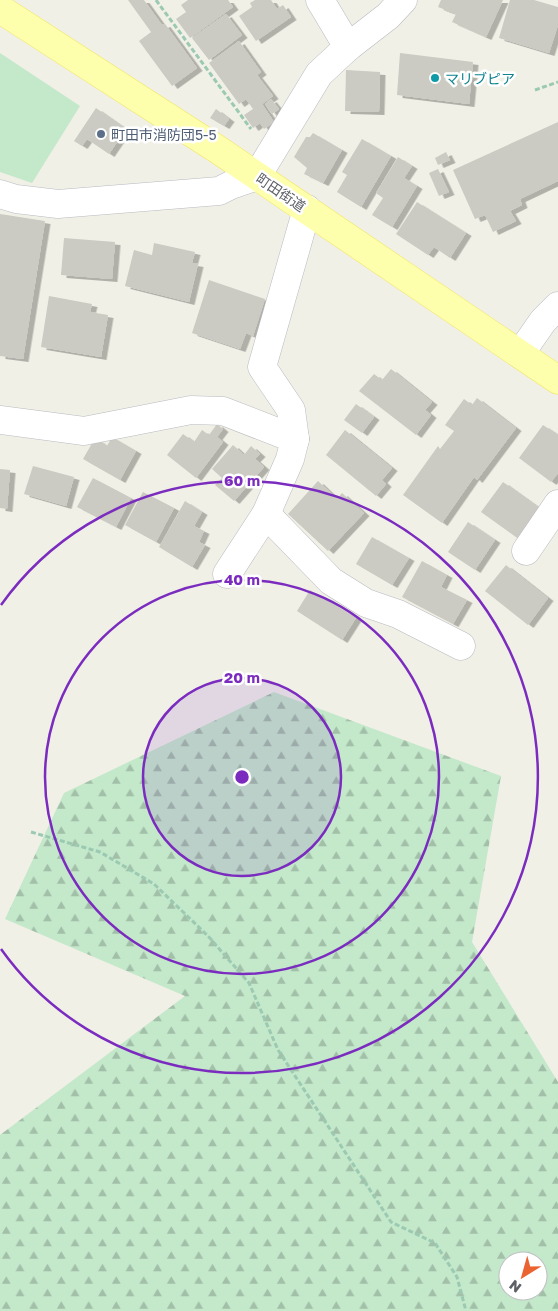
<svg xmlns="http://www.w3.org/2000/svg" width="558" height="1311" viewBox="0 0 558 1311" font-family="'Golos Text','Noto Sans JP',sans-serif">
<defs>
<pattern id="forest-firs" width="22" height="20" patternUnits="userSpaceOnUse" patternTransform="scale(1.25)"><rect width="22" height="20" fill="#c3e8ca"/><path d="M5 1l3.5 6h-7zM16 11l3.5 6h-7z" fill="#a2bfa8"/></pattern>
<filter id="shadow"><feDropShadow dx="5.5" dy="3" stdDeviation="0" flood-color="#0004"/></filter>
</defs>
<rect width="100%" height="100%" fill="#f0f0e7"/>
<!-- forest -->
<path fill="url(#forest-firs)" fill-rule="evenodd" d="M 274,692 L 501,776 L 472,942 L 558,1082 L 558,1311 L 0,1311 L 0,1135 L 185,996 L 5,919 L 64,793 ZM 508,1261 L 538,1261 L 538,1291 L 508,1291 Z"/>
<!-- green -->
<path fill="#c3e8ca" d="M 0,53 L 80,106 L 32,183 L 0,172 Z"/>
<!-- building -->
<g fill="#cbcbc3" filter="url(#shadow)">
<path d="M 128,0 L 144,0 L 162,25 L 165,24 L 197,68 L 172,86 L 139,41 L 151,32 Z"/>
<path d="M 188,0 L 228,0 L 233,7 L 190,38 L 176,19 L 186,12 L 181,5 Z"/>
<path d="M 255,0 L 271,0 L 277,9 L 283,5 L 291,17 L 256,41 L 239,16 L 252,7 L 250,3 Z"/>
<path d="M 441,0 L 503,0 L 486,37 L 452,22 L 456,14 L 438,7 Z"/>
<path d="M 510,0 L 534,0 L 558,7 L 558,25 L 549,53 L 499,38 Z"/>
<path d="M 226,14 L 242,35 L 209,60 L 192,38 Z"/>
<path d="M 239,41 L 261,72 L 257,75 L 273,96 L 262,104 L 274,122 L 264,129 L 260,123 L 253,128 L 244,115 L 253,109 L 246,99 L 239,104 L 209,63 Z"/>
<path d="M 400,53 L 473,62 L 469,104 L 397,95 Z"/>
<path d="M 346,70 L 380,72 L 379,112 L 345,111 Z"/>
<path d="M 271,99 L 279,109 L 272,114 L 265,104 Z"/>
<path d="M 96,108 L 126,129 L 109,154 L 87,139 L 82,146 L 74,141 Z"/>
<path d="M 216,109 L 229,119 L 224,126 L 210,118 Z"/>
<path d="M 558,122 L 558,181 L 520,199 L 522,205 L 510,211 L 516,221 L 493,232 L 485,215 L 475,219 L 453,170 Z"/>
<path d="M 313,133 L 342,150 L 323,183 L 304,174 L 307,168 L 294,157 L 306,137 L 310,137 Z"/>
<path d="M 362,139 L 391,156 L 361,207 L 337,192 L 347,175 L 342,172 Z"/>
<path d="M 446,152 L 450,160 L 438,165 L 435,158 Z"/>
<path d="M 398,157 L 412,166 L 404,178 L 417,186 L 392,227 L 372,215 L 383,198 L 376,193 Z"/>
<path d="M 438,169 L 449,192 L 439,196 L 429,173 Z"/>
<path d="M 417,202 L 466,233 L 450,258 L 434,247 L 428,255 L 396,234 Z"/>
<path d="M 0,214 L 45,221 L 23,359 L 0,356 Z"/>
<path d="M 64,238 L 115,242 L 112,279 L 61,275 Z"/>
<path d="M 154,243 L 195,252 L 192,263 L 198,264 L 189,302 L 125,286 L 134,250 L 152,255 Z"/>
<path d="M 209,280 L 265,299 L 253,336 L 246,333 L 240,349 L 192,333 Z"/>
<path d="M 49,296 L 92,304 L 90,312 L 108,315 L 101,357 L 41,347 Z"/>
<path d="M 391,369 L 432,402 L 425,410 L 431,415 L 416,435 L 359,391 L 374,374 L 382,380 Z"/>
<path d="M 477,398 L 516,428 L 477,480 L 474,477 L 442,523 L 403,495 L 438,446 L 440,449 L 454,431 L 445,425 L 464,399 L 472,405 Z"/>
<path d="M 356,404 L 374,417 L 362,433 L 344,420 Z"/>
<path d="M 217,424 L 223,429 L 217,437 L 223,442 L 196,478 L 167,455 L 183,434 L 194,442 L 202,430 L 209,435 Z"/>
<path d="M 543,425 L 558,435 L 558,473 L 551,482 L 519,458 Z"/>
<path d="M 345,430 L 392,468 L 382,480 L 386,484 L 376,496 L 326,455 Z"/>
<path d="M 112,437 L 136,451 L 120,480 L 83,459 L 95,438 L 107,446 Z"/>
<path d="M 233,445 L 244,455 L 251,446 L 260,454 L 255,459 L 264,467 L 234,501 L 215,485 L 222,478 L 212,469 Z"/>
<path d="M 33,466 L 74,477 L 66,506 L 24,494 Z"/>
<path d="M 0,469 L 10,470 L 7,509 L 0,508 Z"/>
<path d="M 93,478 L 131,498 L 116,527 L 77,507 Z"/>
<path d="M 318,481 L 337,499 L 342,493 L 364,513 L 328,551 L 288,514 Z"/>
<path d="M 503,482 L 542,510 L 520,540 L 481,512 Z"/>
<path d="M 143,492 L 174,508 L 156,542 L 125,525 Z"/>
<path d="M 185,501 L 202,512 L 194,526 L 204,531 L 199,542 L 205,545 L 192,567 L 159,547 Z"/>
<path d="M 468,522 L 495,540 L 475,570 L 448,552 Z"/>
<path d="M 372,537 L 409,558 L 392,585 L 356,564 Z"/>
<path d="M 422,561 L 447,575 L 441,587 L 467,600 L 453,624 L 402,597 Z"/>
<path d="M 506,565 L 548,598 L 528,625 L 485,591 Z"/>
<path d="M 310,590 L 356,618 L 342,640 L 297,611 Z"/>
</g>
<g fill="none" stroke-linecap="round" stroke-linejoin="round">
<defs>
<g id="minor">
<path d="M 320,0 L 348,47"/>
<path d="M 0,194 L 16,199 L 58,204 L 219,191 L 231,185 L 257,176 L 319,74 L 348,47 L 388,16 L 403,0"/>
<path d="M 520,354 L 543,321 L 558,306"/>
<path d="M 0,420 L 84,431 L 191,410 L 223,411 L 295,439"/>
<path d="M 266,514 L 331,581 L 366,603 L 398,614 L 461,646"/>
<path d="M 526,551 L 558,504"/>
<path d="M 227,574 L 266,514 L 290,459 L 295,439 L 291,410 L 262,367 L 307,209"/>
</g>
<path id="major" d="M 0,9 L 217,149 L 558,380"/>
</defs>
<!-- minor casing -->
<use href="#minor" stroke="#b9bac0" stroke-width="29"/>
<!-- major casing -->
<use href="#major" stroke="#f3e55d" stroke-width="29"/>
<!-- path -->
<g stroke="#9cc9b1" stroke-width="3" stroke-dasharray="5 2.5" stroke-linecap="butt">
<path d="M 156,0 L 251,129"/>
<path d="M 535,90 L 558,82"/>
<path d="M 31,832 L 100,852 L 154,884 L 208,936 L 249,983 L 278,1050 L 391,1222 L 435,1243 L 457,1277 L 466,1311"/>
</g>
<!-- minor -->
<use href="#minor" stroke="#fff" stroke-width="28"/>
<!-- major -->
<use href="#major" stroke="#fdffad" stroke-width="28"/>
</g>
<!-- distance rings -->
<circle cx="242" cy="777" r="99" fill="#7b2cbf" fill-opacity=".12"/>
<g fill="none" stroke="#7b2cbf" stroke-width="2.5">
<circle cx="242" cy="777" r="99"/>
<circle cx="242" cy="777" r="197"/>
<path d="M1 605A296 296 0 1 1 1 949"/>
</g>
<!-- markers -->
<circle fill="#0f9aa8" stroke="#fff" stroke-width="2" cx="435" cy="78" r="5"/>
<circle fill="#5c6f8a" stroke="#fff" stroke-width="2" cx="101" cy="134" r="5"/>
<g text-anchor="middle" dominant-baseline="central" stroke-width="5" stroke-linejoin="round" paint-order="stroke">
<!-- culture labels -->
<g font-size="14" fill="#0d838f" stroke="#fff" text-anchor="start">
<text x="445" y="78">マリブピア</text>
</g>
<!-- service labels -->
<g font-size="14" fill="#4e5e75" stroke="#fff" text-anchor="start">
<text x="111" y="134">町田市消防団5-5</text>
</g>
<!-- street labels -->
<g font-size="14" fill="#5e6067" stroke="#fff">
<text transform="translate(281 192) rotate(34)">町田街道</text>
</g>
</g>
<circle cx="242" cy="777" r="8" fill="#7b2cbf" stroke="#fff" stroke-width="2.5"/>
<g font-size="15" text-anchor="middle" font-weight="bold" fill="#7b2cbf" stroke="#fff" stroke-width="5" stroke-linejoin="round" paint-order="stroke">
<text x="242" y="486">60 m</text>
<text x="242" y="585">40 m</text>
<text x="242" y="683">20 m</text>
</g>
<!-- north arrow -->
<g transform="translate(523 1276) rotate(217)"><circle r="24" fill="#ffffff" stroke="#bfbfc2"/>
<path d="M0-4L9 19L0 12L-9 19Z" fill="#ec6332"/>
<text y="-8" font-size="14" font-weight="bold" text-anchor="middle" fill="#5e6067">N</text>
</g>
</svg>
